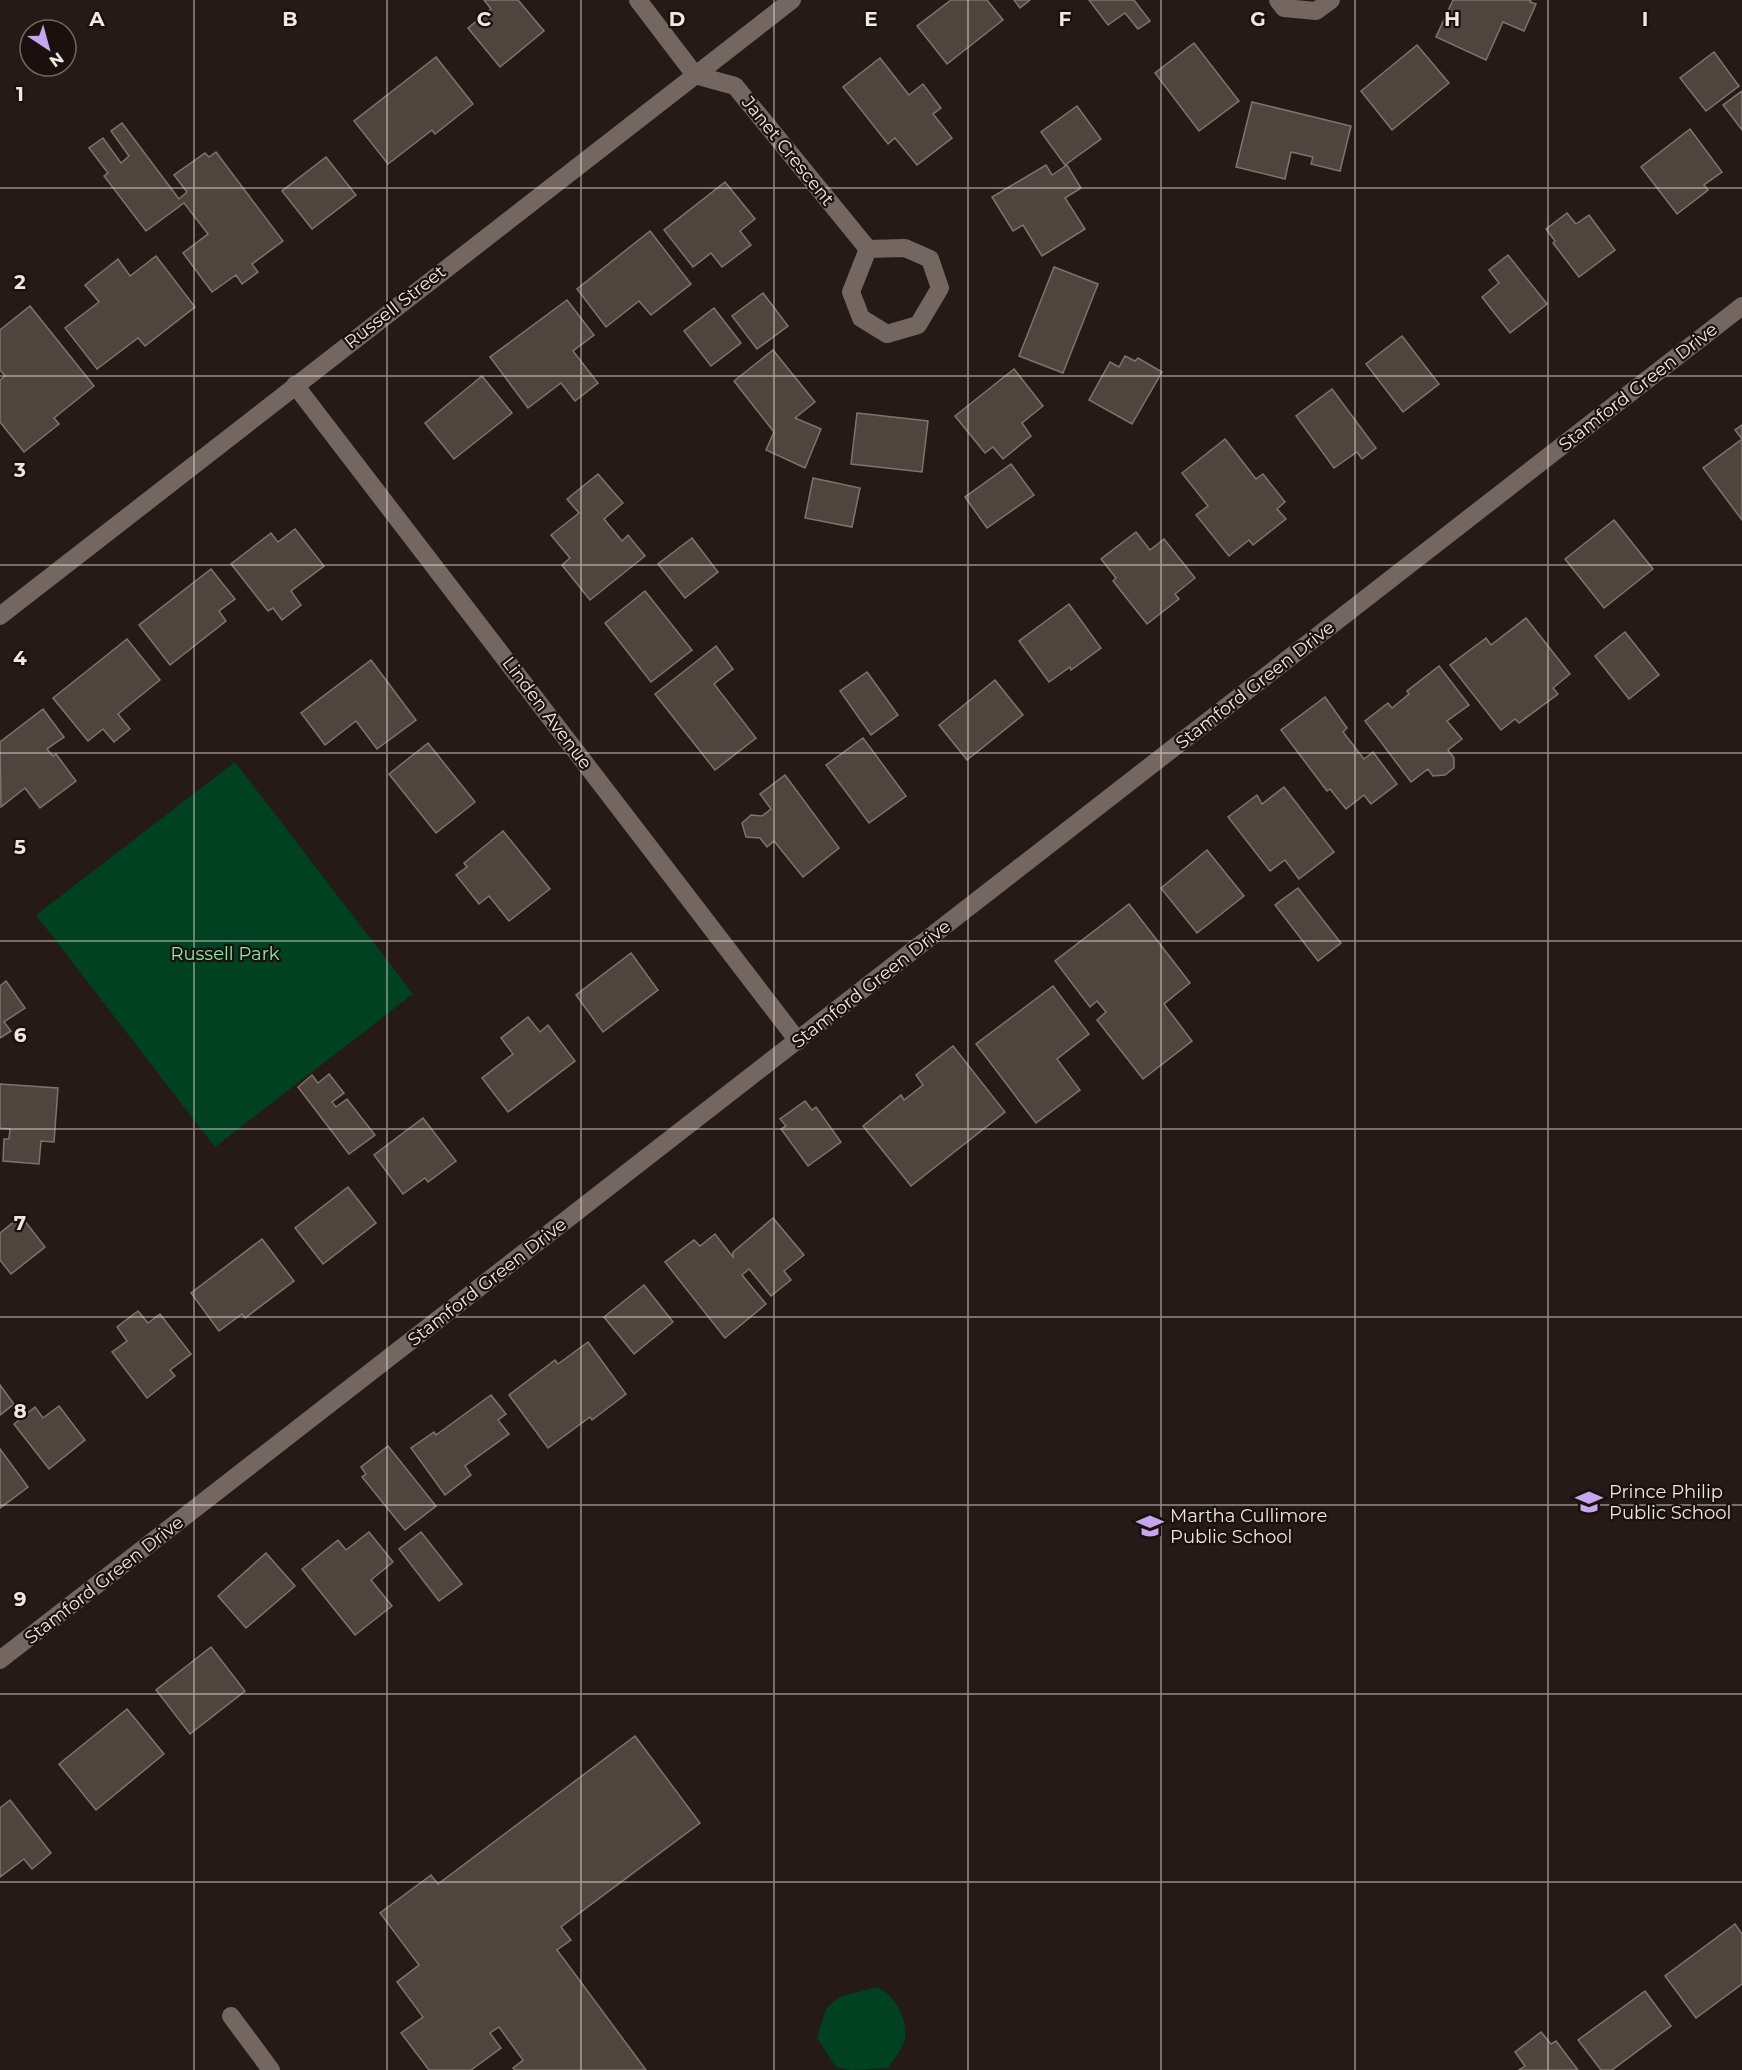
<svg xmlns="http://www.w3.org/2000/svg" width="1742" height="2070" viewBox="0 0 1742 2070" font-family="Montserrat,sans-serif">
<rect width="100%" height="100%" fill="#251a15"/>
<!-- green -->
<g fill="#004122">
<path d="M 235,762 L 413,994 L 215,1147 L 36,915 Z"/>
<path d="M 877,1987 C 895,1995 908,2019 905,2039 C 903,2048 893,2060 888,2068 L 851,2070 L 836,2067 L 817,2038 L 826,2009 L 839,1997 Z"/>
</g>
<!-- building -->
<g fill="#50443e" stroke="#81736c" stroke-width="1.5">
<path d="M 484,0 L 518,0 L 544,31 L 500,67 L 468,28 L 491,9 Z"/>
<path d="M 951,0 L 987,0 L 1003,20 L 947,64 L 917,26 Z"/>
<path d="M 1014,0 L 1030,0 L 1020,8 Z"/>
<path d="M 1089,0 L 1134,0 L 1150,21 L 1138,29 L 1125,13 L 1108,25 Z"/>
<path d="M 1453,0 L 1531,0 L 1530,2 L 1536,4 L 1524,31 L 1503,22 L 1486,60 L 1436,37 Z"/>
<path d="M 1194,43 L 1239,101 L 1199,131 L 1155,73 Z"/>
<path d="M 1417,45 L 1449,83 L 1392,130 L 1361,91 Z"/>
<path d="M 1714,52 L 1739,86 L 1706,111 L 1680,78 Z"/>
<path d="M 436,57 L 473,104 L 435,134 L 432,130 L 388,164 L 354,121 Z"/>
<path d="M 880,58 L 909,95 L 923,84 L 941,108 L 933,114 L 952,138 L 917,165 L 895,138 L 888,144 L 843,87 Z"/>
<path d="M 1742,91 L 1742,130 L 1723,105 Z"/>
<path d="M 1252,102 L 1351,126 L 1340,171 L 1311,164 L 1313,157 L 1291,152 L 1285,179 L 1236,167 Z"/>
<path d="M 1077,106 L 1101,139 L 1065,165 L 1041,132 Z"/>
<path d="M 122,123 L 179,199 L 187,192 L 174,175 L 205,153 L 209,157 L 216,152 L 283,241 L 252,264 L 258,272 L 242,284 L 236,275 L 212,292 L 183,253 L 208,234 L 184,203 L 146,231 L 104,176 L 108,173 L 89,148 L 103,138 L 121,163 L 129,156 L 111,131 Z"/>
<path d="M 1690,129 L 1722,172 L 1704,185 L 1708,190 L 1677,214 L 1641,167 Z"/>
<path d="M 326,157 L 356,195 L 312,229 L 282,191 Z"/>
<path d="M 1046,165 L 1052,175 L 1067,165 L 1081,188 L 1065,198 L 1085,229 L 1042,256 L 1023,225 L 1013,231 L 992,197 Z"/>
<path d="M 725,182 L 755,219 L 740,231 L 751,245 L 722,267 L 711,253 L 693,267 L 664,230 Z"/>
<path d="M 1567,213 L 1576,224 L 1589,215 L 1615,250 L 1579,277 L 1553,243 L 1555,241 L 1546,229 Z"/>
<path d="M 650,231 L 691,284 L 651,315 L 639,301 L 606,327 L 577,289 Z"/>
<path d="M 1508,255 L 1547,304 L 1510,333 L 1482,297 L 1499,283 L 1489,270 Z"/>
<path d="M 156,256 L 195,307 L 145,346 L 138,338 L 97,369 L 65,328 L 99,302 L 85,285 L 118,259 L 130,276 Z"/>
<path d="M 1054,267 L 1098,284 L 1063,373 L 1019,356 Z"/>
<path d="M 763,293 L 788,326 L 757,349 L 732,316 Z"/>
<path d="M 567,300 L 594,335 L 573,351 L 598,383 L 575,401 L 561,383 L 528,408 L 490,357 Z"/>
<path d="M 30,306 L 94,386 L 54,418 L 59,424 L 24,452 L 0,422 L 0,380 L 5,376 L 0,370 L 0,330 Z"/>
<path d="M 714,308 L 741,343 L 711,366 L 684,331 Z"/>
<path d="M 1402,336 L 1439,384 L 1403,412 L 1366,364 Z"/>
<path d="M 773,350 L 815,402 L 795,418 L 821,429 L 805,468 L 766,450 L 774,432 L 734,381 Z"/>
<path d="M 1125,356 L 1135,361 L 1138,358 L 1162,372 L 1132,424 L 1089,400 L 1110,362 L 1119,367 Z"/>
<path d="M 1014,369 L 1043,406 L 1022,423 L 1031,436 L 1003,459 L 993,447 L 985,453 L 955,416 Z"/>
<path d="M 482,376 L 512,413 L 454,459 L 425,423 Z"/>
<path d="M 1332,389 L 1376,448 L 1362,459 L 1357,452 L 1334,468 L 1296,416 Z"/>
<path d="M 857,413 L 928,421 L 922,472 L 851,464 Z"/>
<path d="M 1742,425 L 1742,520 L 1703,468 L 1742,439 L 1735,430 Z"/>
<path d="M 1225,439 L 1256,479 L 1263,474 L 1285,502 L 1277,509 L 1286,519 L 1253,545 L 1249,540 L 1229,556 L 1196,515 L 1208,506 L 1182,473 Z"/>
<path d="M 1011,464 L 1034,495 L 987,528 L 965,497 Z"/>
<path d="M 598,474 L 623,503 L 604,519 L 622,541 L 628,535 L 645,556 L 590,600 L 562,565 L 570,558 L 551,535 L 579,513 L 567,499 Z"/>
<path d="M 813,478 L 860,488 L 852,527 L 805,518 Z"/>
<path d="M 1614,520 L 1653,569 L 1604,608 L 1565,559 Z"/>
<path d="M 295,529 L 324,566 L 291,591 L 301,605 L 282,620 L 273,608 L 268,611 L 231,564 L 271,533 L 278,542 Z"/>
<path d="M 1136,532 L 1150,550 L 1164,539 L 1195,578 L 1175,594 L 1179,599 L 1147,624 L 1113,581 L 1116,578 L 1101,559 Z"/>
<path d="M 692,538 L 718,572 L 685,598 L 658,564 Z"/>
<path d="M 211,569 L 235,599 L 219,611 L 226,621 L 170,665 L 139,625 Z"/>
<path d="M 645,591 L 692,650 L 651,682 L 605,623 Z"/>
<path d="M 1069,604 L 1101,648 L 1071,670 L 1070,667 L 1049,682 L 1019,641 Z"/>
<path d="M 1526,618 L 1570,674 L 1553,688 L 1558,694 L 1519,723 L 1515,719 L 1501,730 L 1450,665 L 1486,638 L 1491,645 Z"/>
<path d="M 1625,632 L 1659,675 L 1629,699 L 1595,656 Z"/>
<path d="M 127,639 L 160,680 L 118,714 L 130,729 L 114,742 L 103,729 L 88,741 L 53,698 Z"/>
<path d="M 716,646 L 733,669 L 714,684 L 756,738 L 715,770 L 655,694 Z"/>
<path d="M 371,660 L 416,720 L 377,749 L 356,721 L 325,745 L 301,713 Z"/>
<path d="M 1439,666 L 1469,705 L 1447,721 L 1462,739 L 1448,750 L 1454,758 L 1454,768 L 1445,775 L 1433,776 L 1428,769 L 1411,782 L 1365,721 L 1388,703 L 1392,708 L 1409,694 L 1407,691 Z"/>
<path d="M 867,672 L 898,715 L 871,735 L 840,691 Z"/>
<path d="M 995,680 L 1023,715 L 967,760 L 939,725 Z"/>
<path d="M 1325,697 L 1347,728 L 1343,732 L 1364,759 L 1373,752 L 1397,784 L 1371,804 L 1364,795 L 1346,809 L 1330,789 L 1327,791 L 1281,730 Z"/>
<path d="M 43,709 L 64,737 L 47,749 L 53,756 L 56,754 L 76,781 L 40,808 L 25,788 L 1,807 L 0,742 Z"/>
<path d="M 863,738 L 906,796 L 869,823 L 826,765 Z"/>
<path d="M 428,743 L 475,802 L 436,833 L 389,774 Z"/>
<path d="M 785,775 L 839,848 L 803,877 L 774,841 L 767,847 L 760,838 L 746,837 L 742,823 L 751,815 L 762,816 L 771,809 L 760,794 Z"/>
<path d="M 1284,787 L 1334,852 L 1299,879 L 1285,860 L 1270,871 L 1228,817 L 1257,795 L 1262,804 Z"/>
<path d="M 503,831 L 550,889 L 509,921 L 489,896 L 479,904 L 456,875 L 467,867 L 464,863 Z"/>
<path d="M 1207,850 L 1244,896 L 1197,933 L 1161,888 Z"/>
<path d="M 1298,888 L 1341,943 L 1318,961 L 1275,905 Z"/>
<path d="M 1129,904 L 1190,983 L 1164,1004 L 1192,1041 L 1143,1079 L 1097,1020 L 1106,1012 L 1097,1001 L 1090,1007 L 1055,961 Z"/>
<path d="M 631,953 L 658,990 L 603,1032 L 576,995 Z"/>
<path d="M 6,981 L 25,1008 L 4,1022 L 11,1031 L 0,1038 L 0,986 Z"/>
<path d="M 1053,986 L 1089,1034 L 1057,1059 L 1080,1090 L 1036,1123 L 976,1044 Z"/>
<path d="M 528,1017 L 540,1032 L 548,1025 L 575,1061 L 508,1112 L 482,1078 L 513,1054 L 501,1038 Z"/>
<path d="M 953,1046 L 1005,1112 L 911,1186 L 863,1126 L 901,1095 L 904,1100 L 923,1085 L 916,1075 Z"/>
<path d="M 329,1074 L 344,1093 L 332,1102 L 336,1107 L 347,1099 L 375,1135 L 349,1154 L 298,1087 L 312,1075 L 318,1083 Z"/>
<path d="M 0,1084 L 58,1088 L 54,1142 L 41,1141 L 39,1164 L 3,1161 L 4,1139 L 9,1139 L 10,1129 L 0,1128 Z"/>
<path d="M 805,1101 L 812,1110 L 816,1107 L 841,1142 L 808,1166 L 781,1129 L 786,1126 L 780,1119 Z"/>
<path d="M 423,1118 L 456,1161 L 428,1182 L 425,1178 L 403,1194 L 374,1155 Z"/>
<path d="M 348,1187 L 376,1223 L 323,1264 L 295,1228 Z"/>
<path d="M 21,1216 L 45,1247 L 11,1274 L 0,1260 L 0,1233 Z"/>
<path d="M 773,1218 L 804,1255 L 784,1271 L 791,1280 L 771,1296 L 749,1269 L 742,1275 L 766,1304 L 725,1338 L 665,1262 L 694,1240 L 700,1246 L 715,1234 L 733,1257 L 733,1252 Z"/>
<path d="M 262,1239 L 294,1281 L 245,1318 L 242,1314 L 219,1331 L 191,1293 Z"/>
<path d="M 644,1285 L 673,1322 L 634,1354 L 604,1317 Z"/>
<path d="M 138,1311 L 148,1323 L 160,1314 L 191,1354 L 170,1370 L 175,1376 L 147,1398 L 112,1352 L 127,1341 L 117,1327 Z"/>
<path d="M 588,1342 L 626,1394 L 592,1420 L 590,1417 L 548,1448 L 509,1395 L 555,1360 L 558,1364 Z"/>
<path d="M 0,1385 L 14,1404 L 0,1415 Z"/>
<path d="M 491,1395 L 506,1414 L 498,1420 L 509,1434 L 465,1466 L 471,1475 L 445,1495 L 411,1448 L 434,1432 L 436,1435 Z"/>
<path d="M 59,1406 L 85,1440 L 49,1469 L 14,1424 L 35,1407 L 43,1418 Z"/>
<path d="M 388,1446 L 436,1506 L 405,1530 L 362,1477 L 366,1474 L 361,1467 Z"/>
<path d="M 0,1449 L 28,1487 L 0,1508 Z"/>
<path d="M 369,1532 L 393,1562 L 371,1580 L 392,1606 L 355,1635 L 302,1569 L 338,1540 L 346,1550 Z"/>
<path d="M 421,1532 L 462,1584 L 439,1601 L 399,1549 Z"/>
<path d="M 266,1553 L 295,1586 L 246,1628 L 218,1596 Z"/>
<path d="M 211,1647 L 245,1691 L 190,1734 L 156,1690 Z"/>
<path d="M 127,1709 L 164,1754 L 96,1810 L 59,1764 Z"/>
<path d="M 635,1736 L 700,1823 L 561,1927 L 571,1940 L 557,1950 L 646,2070 L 515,2070 L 513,2068 L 523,2060 L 499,2027 L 490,2033 L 501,2048 L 471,2070 L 429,2070 L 401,2033 L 423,2017 L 397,1982 L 419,1965 L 380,1913 L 431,1875 L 438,1884 Z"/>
<path d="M 10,1800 L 51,1853 L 32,1869 L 24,1859 L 0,1877 L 0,1808 Z"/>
<path d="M 1735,1924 L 1742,1934 L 1742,1984 L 1696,2018 L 1665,1976 Z"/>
<path d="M 1645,1991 L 1671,2026 L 1612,2070 L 1601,2070 L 1578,2040 Z"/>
<path d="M 1541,2032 L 1551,2044 L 1556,2041 L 1578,2070 L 1519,2070 L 1525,2066 L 1515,2052 Z"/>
</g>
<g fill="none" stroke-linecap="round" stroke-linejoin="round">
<!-- minor -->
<g stroke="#746660" stroke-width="18">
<path d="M 638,0 L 695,75"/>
<path d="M 1278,0 L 1284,8 L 1316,11 L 1331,0"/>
<path d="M 695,75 L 735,86 L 868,249 L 851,292 L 861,318 L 887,334 L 918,325 L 940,288 L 930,259 L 905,248 L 868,249"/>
<path d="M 295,385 L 798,1041"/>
<path d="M 0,616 L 792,0"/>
<path d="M 0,1660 L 1742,306"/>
<path d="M 231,2016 L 271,2070"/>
</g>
</g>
<!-- grid -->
<path fill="none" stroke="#f0e8e4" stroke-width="1.5" stroke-opacity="0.55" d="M 194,0 L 194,2070M 387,0 L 387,2070M 581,0 L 581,2070M 774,0 L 774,2070M 968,0 L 968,2070M 1161,0 L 1161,2070M 1355,0 L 1355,2070M 1548,0 L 1548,2070M 0,188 L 1742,188M 0,376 L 1742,376M 0,565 L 1742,565M 0,753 L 1742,753M 0,941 L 1742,941M 0,1129 L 1742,1129M 0,1317 L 1742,1317M 0,1505 L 1742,1505M 0,1694 L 1742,1694M 0,1882 L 1742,1882"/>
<!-- icons -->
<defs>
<symbol id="school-bare" viewBox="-9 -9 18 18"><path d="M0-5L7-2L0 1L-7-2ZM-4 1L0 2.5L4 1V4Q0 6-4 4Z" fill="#c7a6f0" stroke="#1b110c" stroke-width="2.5" paint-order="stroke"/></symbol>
</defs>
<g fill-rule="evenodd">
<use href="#school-bare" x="1570" y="1483" width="38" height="38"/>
<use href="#school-bare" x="1131" y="1507" width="38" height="38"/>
</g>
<g text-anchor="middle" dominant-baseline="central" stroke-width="4.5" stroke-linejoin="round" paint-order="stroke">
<!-- street labels -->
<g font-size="18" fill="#f0e8e4" stroke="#1b110c">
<text transform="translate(788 151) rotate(51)">Janet Crescent</text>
<text transform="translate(395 307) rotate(-38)">Russell Street</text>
<text transform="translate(1638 387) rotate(-38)">Stamford Green Drive</text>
<text transform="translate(1255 685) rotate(-38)">Stamford Green Drive</text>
<text transform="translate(547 713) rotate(53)">Linden Avenue</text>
<text transform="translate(871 984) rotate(-38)">Stamford Green Drive</text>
<text transform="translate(487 1282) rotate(-38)">Stamford Green Drive</text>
<text transform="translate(104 1580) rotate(-38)">Stamford Green Drive</text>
</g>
<!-- park labels -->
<g font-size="18" fill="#82ebab" stroke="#1b110c">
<text x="225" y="954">Russell Park</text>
</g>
<!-- poi labels -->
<g font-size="18" fill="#f0e8e4" stroke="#1b110c" text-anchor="start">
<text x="1609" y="1492">Prince Philip<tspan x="1609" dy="21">Public School</tspan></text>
<text x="1170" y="1516">Martha Cullimore<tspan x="1170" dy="21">Public School</tspan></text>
</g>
</g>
<g font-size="20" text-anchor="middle" font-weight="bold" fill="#f0e8e4" stroke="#1b110c" stroke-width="4.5" stroke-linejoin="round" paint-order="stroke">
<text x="97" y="26">A</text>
<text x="290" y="26">B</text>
<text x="484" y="26">C</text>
<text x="677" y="26">D</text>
<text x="871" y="26">E</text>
<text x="1065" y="26">F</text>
<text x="1258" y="26">G</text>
<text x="1452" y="26">H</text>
<text x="1645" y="26">I</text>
<text x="20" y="101">1</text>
<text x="20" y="289">2</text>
<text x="20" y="477">3</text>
<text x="20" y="665">4</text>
<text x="20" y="854">5</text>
<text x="20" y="1042">6</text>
<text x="20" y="1230">7</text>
<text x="20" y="1418">8</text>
<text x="20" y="1606">9</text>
</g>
<!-- north arrow -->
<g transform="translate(48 48) rotate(144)"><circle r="28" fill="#1b110c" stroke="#706762" stroke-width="1.5"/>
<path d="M0-4.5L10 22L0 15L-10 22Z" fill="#c7a6f0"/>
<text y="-9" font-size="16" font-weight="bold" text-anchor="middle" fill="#f0e8e4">N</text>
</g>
</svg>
